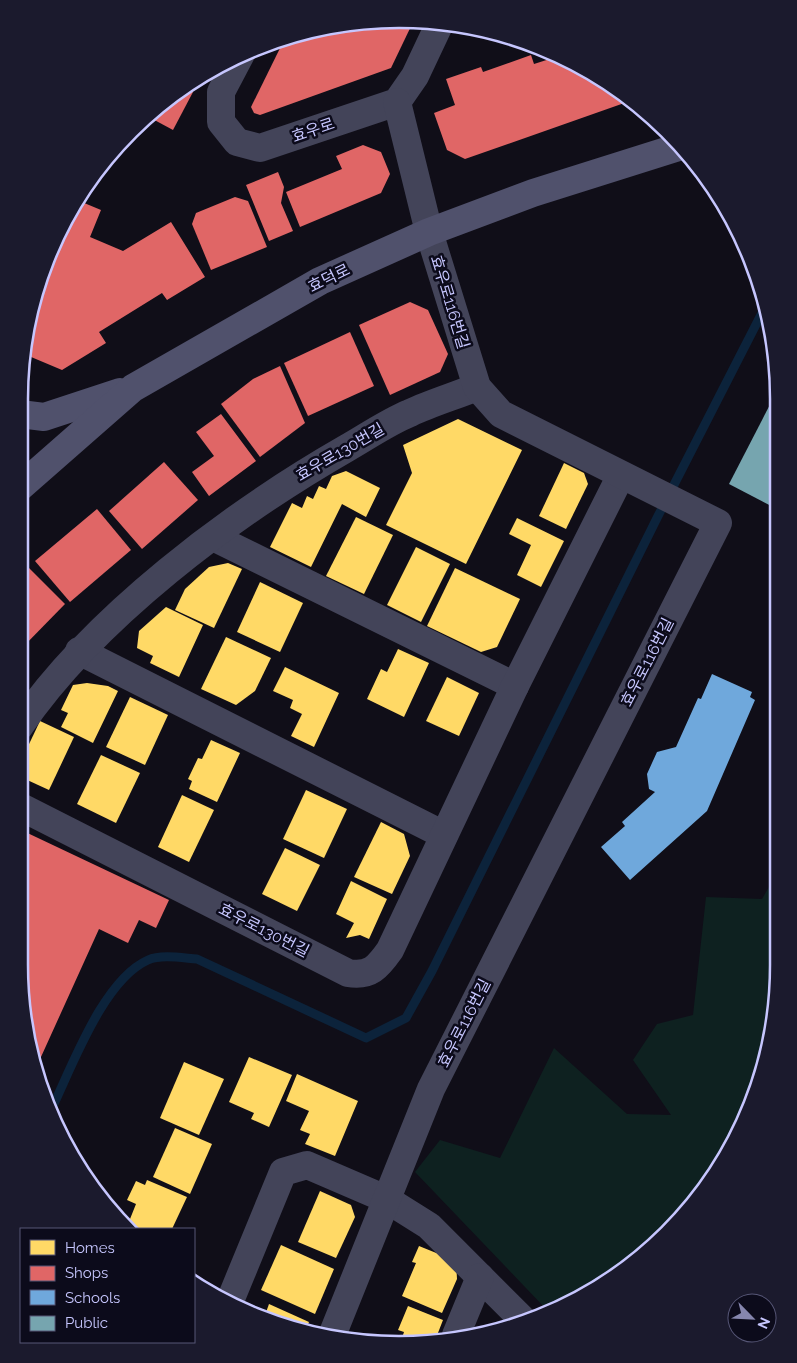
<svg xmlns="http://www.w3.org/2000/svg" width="797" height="1363" viewBox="0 0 797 1363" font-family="Raleway,'Noto Sans KR',sans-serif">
<rect width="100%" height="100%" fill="#100e18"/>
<!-- green -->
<path fill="#0e2120" d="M 777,873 L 777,990 L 758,1087 L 714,1176 L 629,1266 L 547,1310 L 415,1172 L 440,1140 L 500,1158 L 554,1048 L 627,1114 L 671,1115 L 633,1060 L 657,1024 L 693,1015 L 706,897 L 762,899 Z"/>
<!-- homes -->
<g fill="#ffd966">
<path d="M 458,419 L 522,450 L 466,564 L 386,525 L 412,473 L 403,445 Z"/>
<path d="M 564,463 L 584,473 L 588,484 L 566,529 L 539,516 Z"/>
<path d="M 346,471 L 380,488 L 366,517 L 342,504 L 311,567 L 270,547 L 292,503 L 302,508 L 307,496 L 313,499 L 319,486 L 326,489 L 332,476 Z"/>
<path d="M 356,517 L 393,535 L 364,594 L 326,576 Z"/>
<path d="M 517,518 L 564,541 L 541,587 L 517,575 L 531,545 L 509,534 Z"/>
<path d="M 416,547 L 450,564 L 421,622 L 387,605 Z"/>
<path d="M 228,563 L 242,569 L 214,628 L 175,610 L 185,589 L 209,567 Z"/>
<path d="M 455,568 L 520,599 L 497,647 L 481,652 L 427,626 Z"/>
<path d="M 260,582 L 303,603 L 280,652 L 237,632 Z"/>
<path d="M 166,607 L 203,625 L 179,677 L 150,663 L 153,656 L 137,648 L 139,631 Z"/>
<path d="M 226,637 L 271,658 L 255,691 L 236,705 L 201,689 Z"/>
<path d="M 398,649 L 429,663 L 404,717 L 367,699 L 381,669 L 387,672 Z"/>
<path d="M 285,667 L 339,693 L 314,747 L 291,736 L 302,714 L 290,708 L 293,700 L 273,691 Z"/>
<path d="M 447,677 L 479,693 L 459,736 L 426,721 Z"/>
<path d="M 87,683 L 108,686 L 118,691 L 93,743 L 61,727 L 68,713 L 61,710 L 73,685 Z"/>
<path d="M 130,697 L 168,715 L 145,765 L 106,747 Z"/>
<path d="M 40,721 L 74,737 L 49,790 L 25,779 L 21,761 Z"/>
<path d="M 211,740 L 240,753 L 217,802 L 189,789 L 192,781 L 188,779 L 198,758 L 202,759 Z"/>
<path d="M 101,755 L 140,773 L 116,823 L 77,804 Z"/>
<path d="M 306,790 L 347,809 L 324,858 L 283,839 Z"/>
<path d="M 182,795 L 214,810 L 189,862 L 158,847 Z"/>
<path d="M 381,822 L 404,834 L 410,856 L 392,894 L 354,877 Z"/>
<path d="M 285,848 L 320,865 L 297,911 L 262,894 Z"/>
<path d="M 351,881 L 387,899 L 369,939 L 360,935 L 346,938 L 354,923 L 336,914 Z"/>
<path d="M 249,1057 L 292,1075 L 269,1127 L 251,1119 L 254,1113 L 229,1102 Z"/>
<path d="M 184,1062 L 224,1079 L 199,1135 L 160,1118 Z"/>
<path d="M 297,1074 L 358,1101 L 335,1156 L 305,1144 L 310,1134 L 300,1130 L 309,1111 L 286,1101 Z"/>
<path d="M 175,1128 L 212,1144 L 190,1194 L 153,1177 Z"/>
<path d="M 147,1180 L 187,1197 L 172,1229 L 134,1229 L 128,1224 L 136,1204 L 127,1200 L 136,1181 L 145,1185 Z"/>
<path d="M 320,1191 L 351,1205 L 355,1217 L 336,1258 L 298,1242 Z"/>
<path d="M 281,1245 L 334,1269 L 315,1314 L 261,1290 Z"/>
<path d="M 419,1246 L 456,1261 L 457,1279 L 442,1313 L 402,1296 L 416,1263 L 412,1262 Z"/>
<path d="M 194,1278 L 210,1284 L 207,1290 L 194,1283 Z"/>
<path d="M 269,1304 L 309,1322 L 306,1329 L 277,1324 L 264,1318 Z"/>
<path d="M 408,1306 L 443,1320 L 436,1338 L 400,1344 L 404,1332 L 398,1330 Z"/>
</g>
<!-- shops -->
<g fill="#e06666">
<path d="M 399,19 L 414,20 L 391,68 L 260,115 L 254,113 L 251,107 L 285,38 L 325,26 Z"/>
<path d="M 531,55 L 534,64 L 559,56 L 610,83 L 630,101 L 465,159 L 447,150 L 434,113 L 455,105 L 446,79 L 481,67 L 483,72 Z"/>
<path d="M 182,87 L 193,92 L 173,130 L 147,116 Z"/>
<path d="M 363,145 L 381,152 L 390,174 L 381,193 L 300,227 L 286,192 L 342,169 L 336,156 Z"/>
<path d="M 278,172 L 284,187 L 281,203 L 293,231 L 269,241 L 246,185 Z"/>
<path d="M 235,197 L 248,201 L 267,247 L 211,270 L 192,224 L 196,213 Z"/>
<path d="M 77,200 L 101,210 L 90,237 L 123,251 L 171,222 L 205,277 L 167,300 L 162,293 L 99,332 L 106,343 L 62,370 L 24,354 L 39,276 Z"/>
<path d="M 410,302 L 428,310 L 448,354 L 440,372 L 390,395 L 359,325 Z"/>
<path d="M 350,332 L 374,386 L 308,416 L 284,363 Z"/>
<path d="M 280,366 L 305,423 L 260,457 L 221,404 L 253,379 Z"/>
<path d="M 221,414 L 256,461 L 209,496 L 192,472 L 214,456 L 196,432 Z"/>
<path d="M 164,462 L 198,500 L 142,549 L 109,511 Z"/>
<path d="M 97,509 L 131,550 L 70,602 L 35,561 Z"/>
<path d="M 29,568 L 65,604 L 19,651 L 19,578 Z"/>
<path d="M 19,829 L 169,900 L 156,928 L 139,920 L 128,943 L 99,929 L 36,1068 L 19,965 Z"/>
</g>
<!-- schools -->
<path fill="#6fa8dc" d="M 712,674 L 752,692 L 750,697 L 755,700 L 707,811 L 630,880 L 601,847 L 625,826 L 622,822 L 655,792 L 649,789 L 647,774 L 657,752 L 676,747 L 698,698 L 701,699 Z"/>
<!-- public -->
<path fill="#76a5af" d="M 777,391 L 777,509 L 729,484 Z"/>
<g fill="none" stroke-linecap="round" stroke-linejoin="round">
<!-- stream -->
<path stroke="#0c233b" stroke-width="9" d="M 51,1110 C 72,1067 103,980 148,960 C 161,954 183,958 197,959 L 366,1038 L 406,1018 L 432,971 L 658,516 L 766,305"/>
<!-- street -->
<g stroke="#434459" stroke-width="28">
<path d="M 241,54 L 221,92 L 221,122 L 237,142 L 260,148 L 397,102 L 415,76 L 440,23"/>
<path d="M 213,537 L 515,686"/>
<path d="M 79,651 L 444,835"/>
<path d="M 19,727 C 94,617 232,514 347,448 C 368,436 388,422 410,413 C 431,403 455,396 477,387"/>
<path d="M 19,806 L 348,973 C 370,977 378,967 390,950 L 515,686 L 621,475"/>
<path d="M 230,1301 L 283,1172 L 307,1165 L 386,1199 L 429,1226 L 525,1322"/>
<path d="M 333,1333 L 431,1089 L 718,523 L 501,414 L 477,387 L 429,232 L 397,102"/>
<path d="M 456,1335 L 480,1277"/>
</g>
<!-- secondary -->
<g stroke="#50516c" stroke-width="28">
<path d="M 20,414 L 44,417 L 120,392"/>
<path d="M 19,488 L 133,388 L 320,281 L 429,232 L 533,193 L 682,146"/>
</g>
</g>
<g text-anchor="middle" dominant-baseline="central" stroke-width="5" stroke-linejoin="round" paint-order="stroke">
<!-- street labels -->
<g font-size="16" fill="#c6c6fe" stroke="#0c0b1b">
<text transform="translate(313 130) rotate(-19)">효우로</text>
<text transform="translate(329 278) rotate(-26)">효덕로</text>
<text transform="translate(450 302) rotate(73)">효우로116번길</text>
<text transform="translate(340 452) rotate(-30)">효우로130번길</text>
<text transform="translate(647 662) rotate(-63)">효우로116번길</text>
<text transform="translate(264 930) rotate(27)">효우로130번길</text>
<text transform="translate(464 1023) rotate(-63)">효우로116번길</text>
</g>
</g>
<!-- crop -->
<path d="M0 0H797V1363H0ZM399 28H399A371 371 0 0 1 770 399V965A371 371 0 0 1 399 1336H399A371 371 0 0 1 28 965V399A371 371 0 0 1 399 28Z" fill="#1b1a2d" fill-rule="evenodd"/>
<path fill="none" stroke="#c6c6fe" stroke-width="2.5" d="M399 28H399A371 371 0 0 1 770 399V965A371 371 0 0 1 399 1336H399A371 371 0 0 1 28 965V399A371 371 0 0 1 399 28Z"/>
<!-- legend -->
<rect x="20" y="1228" width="175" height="115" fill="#0c0b1b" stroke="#565676"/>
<rect x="30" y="1240" width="25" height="15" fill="#ffd966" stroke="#565676"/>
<text x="65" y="1253" font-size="15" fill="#c6c6fe">Homes</text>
<rect x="30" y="1266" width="25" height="15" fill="#e06666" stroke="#565676"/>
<text x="65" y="1278" font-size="15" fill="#c6c6fe">Shops</text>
<rect x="30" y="1290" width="25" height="15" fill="#6fa8dc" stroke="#565676"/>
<text x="65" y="1303" font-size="15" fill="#c6c6fe">Schools</text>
<rect x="30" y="1316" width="25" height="15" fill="#76a5af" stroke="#565676"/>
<text x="65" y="1328" font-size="15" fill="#c6c6fe">Public</text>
<!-- north arrow -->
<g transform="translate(752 1318) rotate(114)"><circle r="24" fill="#0c0b1b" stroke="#565676"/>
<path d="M0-4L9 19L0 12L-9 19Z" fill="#8686ae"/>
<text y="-8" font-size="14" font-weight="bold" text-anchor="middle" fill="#c6c6fe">N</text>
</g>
</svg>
